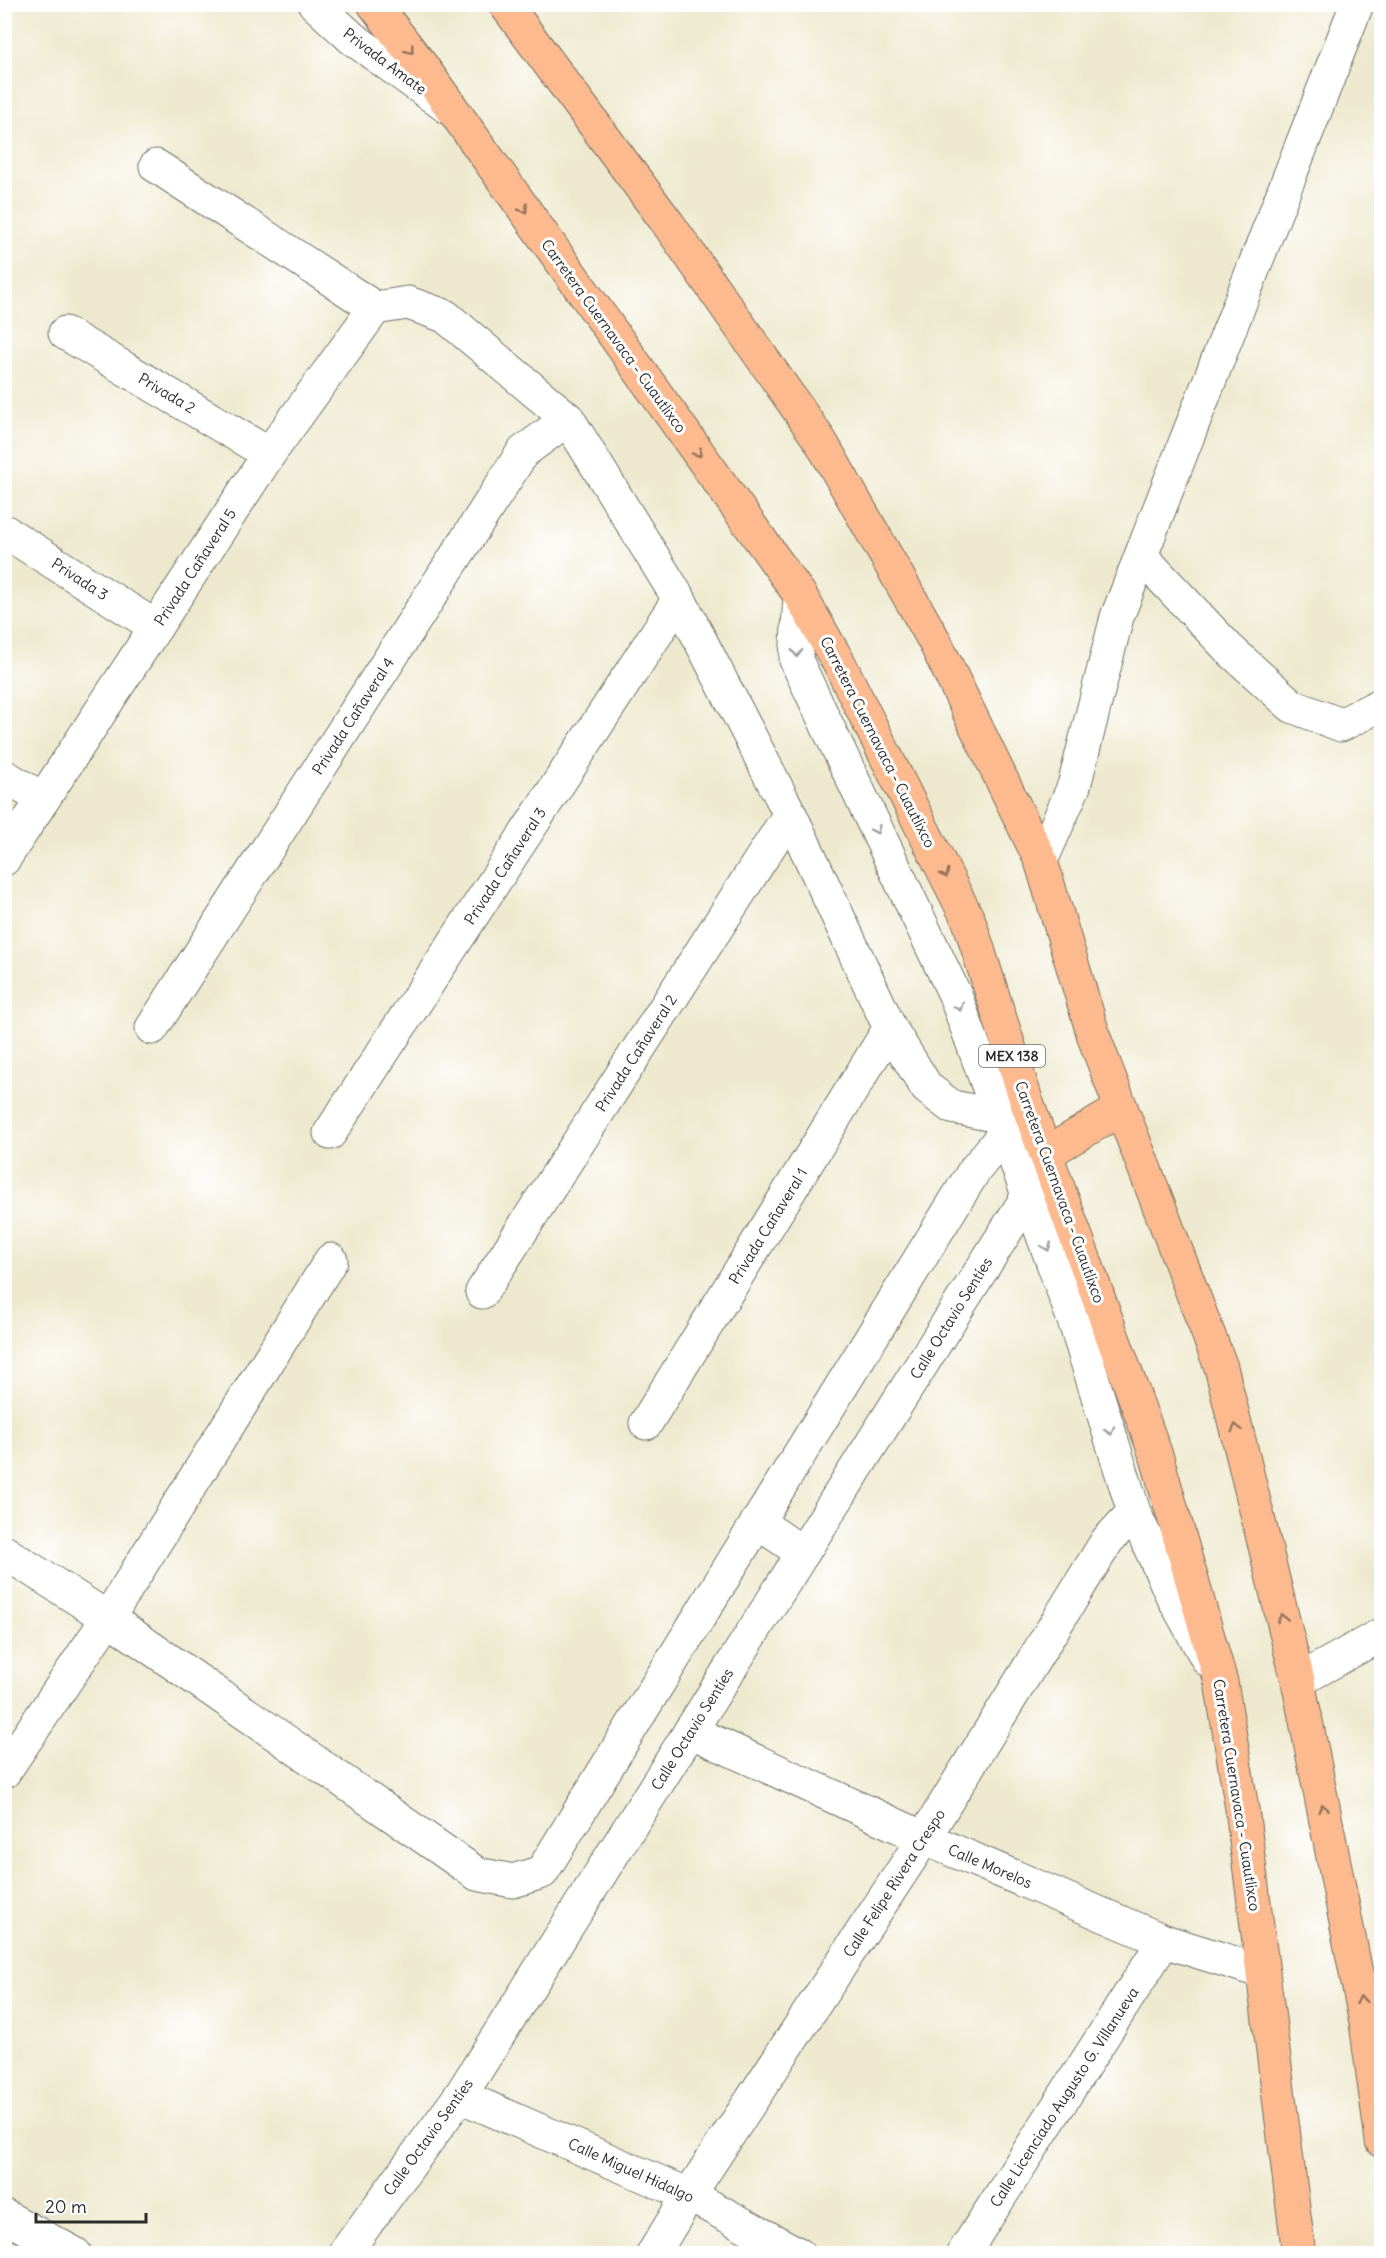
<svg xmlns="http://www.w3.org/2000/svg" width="1386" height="2258" viewBox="0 0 1386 2258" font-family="Delius,sans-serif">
<rect width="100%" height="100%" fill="#fff"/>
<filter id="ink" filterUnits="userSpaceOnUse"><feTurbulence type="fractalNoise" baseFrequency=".0167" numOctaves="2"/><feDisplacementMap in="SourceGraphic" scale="12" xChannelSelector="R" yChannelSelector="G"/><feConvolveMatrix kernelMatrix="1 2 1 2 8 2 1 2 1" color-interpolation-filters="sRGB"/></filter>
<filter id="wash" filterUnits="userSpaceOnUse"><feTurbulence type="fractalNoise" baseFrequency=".008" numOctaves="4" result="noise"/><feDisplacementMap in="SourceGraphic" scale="24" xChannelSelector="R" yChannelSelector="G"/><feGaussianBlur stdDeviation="1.35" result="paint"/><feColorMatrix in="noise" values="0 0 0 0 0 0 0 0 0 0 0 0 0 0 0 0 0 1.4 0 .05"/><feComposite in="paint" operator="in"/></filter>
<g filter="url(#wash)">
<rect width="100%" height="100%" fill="#eee9ce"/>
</g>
<g filter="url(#ink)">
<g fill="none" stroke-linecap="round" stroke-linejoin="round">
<defs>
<g id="street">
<path d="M 315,4 L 352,38 L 449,108"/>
<path d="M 156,166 L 375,308"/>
<path d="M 65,333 L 269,454"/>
<path d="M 4,531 L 156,627"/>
<path d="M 1141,556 L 1229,649 L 1292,706 L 1341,725 L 1382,704"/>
<path d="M 800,595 L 796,660 L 955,995 L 1076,1326 L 1134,1512 L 1171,1593 L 1208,1660"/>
<path d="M 4,776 L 43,799"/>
<path d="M 4,859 L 269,454 L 375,308 L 408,303 L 445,316 L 568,419 L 679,599 L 790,814 L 890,1028 L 927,1088 L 952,1107 L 999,1116"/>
<path d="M 1041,861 L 1074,786 L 1117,617 L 1357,4"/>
<path d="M 152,1028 L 523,452 L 568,419"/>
<path d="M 330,1133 L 679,599"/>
<path d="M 482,1292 L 790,814"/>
<path d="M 646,1423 L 890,1028"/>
<path d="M 757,1522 L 803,1553"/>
<path d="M 4,1552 L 108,1618 L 477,1874 L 513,1881 L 542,1872 L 974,1171 L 1005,1133"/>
<path d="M 1298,1681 L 1382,1634"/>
<path d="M 690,1731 L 924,1838 L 1164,1941 L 1263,1972"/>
<path d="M 4,1772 L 108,1618 L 331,1260"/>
<path d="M 460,2096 L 689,2195 L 798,2254"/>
<path d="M 4,2216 L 75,2254"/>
<path d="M 344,2254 L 460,2096 L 1028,1196"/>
<path d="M 653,2254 L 689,2195 L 924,1838 L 1107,1541 L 1134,1512"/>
<path d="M 963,2254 L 1164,1941"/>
</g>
<g id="primary">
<path d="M 374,4 L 421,65 L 800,595 L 839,663 L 969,921 L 1026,1100 L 1157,1458 L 1221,1682 L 1242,1809 L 1299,2254"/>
<path d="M 505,4 L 669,225 L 821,442 L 934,640 L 1041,861 L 1095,1040 L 1221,1367 L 1298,1681 L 1366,2023 L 1382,2141"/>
<path d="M 1047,1153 L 1121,1109"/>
</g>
</defs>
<!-- street casing -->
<use href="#street" stroke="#6f6e64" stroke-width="35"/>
<!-- primary casing -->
<use href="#primary" stroke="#6f6e64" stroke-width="35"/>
<!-- street -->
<use href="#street" stroke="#fff" stroke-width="33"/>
<!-- primary -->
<use href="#primary" stroke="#fcba8e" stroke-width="33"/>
</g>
<!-- one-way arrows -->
<defs><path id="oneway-chevron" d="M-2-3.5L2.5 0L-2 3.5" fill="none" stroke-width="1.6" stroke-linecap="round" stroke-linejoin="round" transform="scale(1.5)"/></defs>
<g stroke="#94725c">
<use href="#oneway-chevron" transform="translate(410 50) rotate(52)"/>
<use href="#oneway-chevron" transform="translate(524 209) rotate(55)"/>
<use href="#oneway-chevron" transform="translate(698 453) rotate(54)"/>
<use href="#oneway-chevron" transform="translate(945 874) rotate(63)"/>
<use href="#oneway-chevron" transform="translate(1236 1428) rotate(-104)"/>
<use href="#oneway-chevron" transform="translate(1282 1618) rotate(-104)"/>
<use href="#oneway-chevron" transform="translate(1323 1808) rotate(-101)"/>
<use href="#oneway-chevron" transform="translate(1361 2000) rotate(-101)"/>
</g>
<g stroke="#a0a0a0">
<use href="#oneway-chevron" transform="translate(797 653) rotate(89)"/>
<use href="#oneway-chevron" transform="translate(876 830) rotate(65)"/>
<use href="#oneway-chevron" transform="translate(959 1007) rotate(70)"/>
<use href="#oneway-chevron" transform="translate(1047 1247) rotate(70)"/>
<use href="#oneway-chevron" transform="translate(1110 1431) rotate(72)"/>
</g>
</g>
<g text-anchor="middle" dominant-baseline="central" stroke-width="6" stroke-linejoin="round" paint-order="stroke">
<!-- shield labels -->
<rect fill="#fff" stroke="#6b6b6b" stroke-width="1.5" x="979" y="1045" width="66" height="22" rx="4.5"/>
<g font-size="14" font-weight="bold" fill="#2b2b2b">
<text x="1012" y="1056">MEX 138</text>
</g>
<!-- street labels -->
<g font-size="15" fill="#2b2b2b" stroke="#fff">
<text transform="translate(385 61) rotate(37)">Privada Amate</text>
<text transform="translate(614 336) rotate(54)">Carretera Cuernavaca - Cuautlixco</text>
<text transform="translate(167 393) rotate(31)">Privada 2</text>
<text transform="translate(195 567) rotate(-57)">Privada Cañaveral 5</text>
<text transform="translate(80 579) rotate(33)">Privada 3</text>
<text transform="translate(353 716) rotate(-57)">Privada Cañaveral 4</text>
<text transform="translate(878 742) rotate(63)">Carretera Cuernavaca - Cuautlixco</text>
<text transform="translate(505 866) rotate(-57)">Privada Cañaveral 3</text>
<text transform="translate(636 1053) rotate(-57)">Privada Cañaveral 2</text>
<text transform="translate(1060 1192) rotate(70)">Carretera Cuernavaca - Cuautlixco</text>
<text transform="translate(768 1226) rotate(-58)">Privada Cañaveral 1</text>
<text transform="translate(951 1318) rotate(-58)">Calle Octavio Sentíes</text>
<text transform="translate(692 1729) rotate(-58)">Calle Octavio Sentíes</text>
<text transform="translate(1237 1795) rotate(81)">Carretera Cuernavaca - Cuautlixco</text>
<text transform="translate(990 1866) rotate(23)">Calle Morelos</text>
<text transform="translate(894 1883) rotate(-57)">Calle Felipe Rivera Crespo</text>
<text transform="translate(1064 2097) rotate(-57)">Calle Licenciado Augusto G. Villanueva</text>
<text transform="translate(428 2137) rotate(-54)">Calle Octavio Sentíes</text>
<text transform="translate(631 2170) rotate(24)">Calle Miguel Hidalgo</text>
</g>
</g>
<!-- margin -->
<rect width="1386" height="2258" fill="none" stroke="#fff" stroke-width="24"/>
<!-- scale -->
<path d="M36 2213v9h110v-9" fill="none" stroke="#2b2b2b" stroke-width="3"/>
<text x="45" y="2213" font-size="18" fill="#2b2b2b" stroke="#ffffff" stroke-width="4.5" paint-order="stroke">20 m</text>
</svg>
